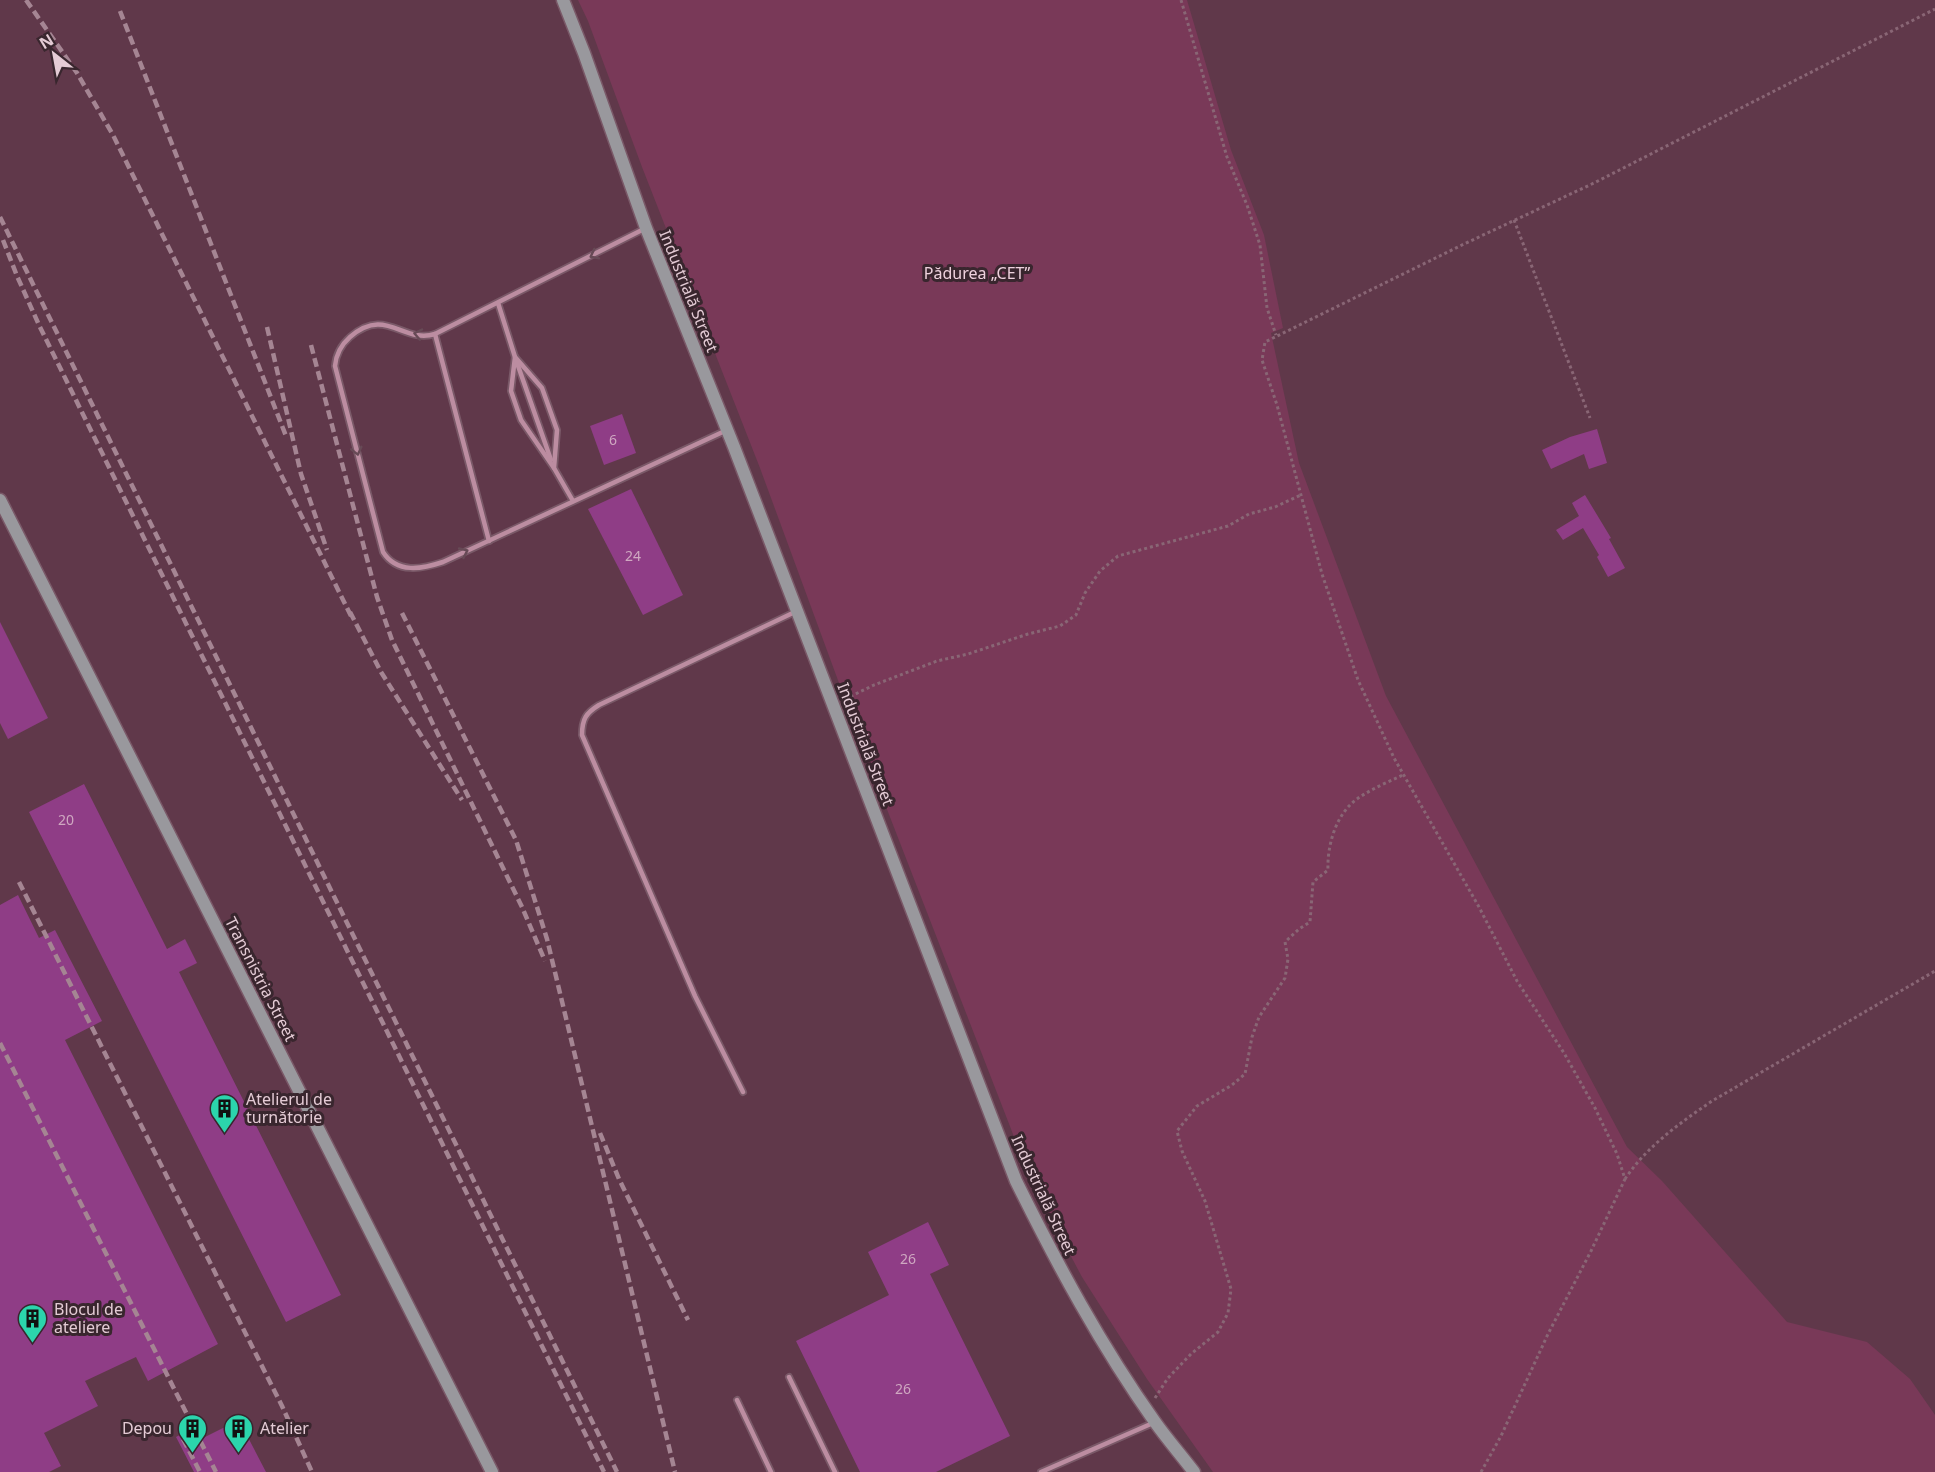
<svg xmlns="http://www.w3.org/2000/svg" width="1935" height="1472" viewBox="0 0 1935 1472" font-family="'Noto Sans',sans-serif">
<rect width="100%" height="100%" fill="#60384a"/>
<!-- green -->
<path fill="#793958" d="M 578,0 L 1187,0 L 1231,150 L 1264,235 L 1283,328 L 1271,333 L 1299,463 L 1386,696 L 1627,1147 L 1662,1181 L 1787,1322 L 1867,1342 L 1910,1379 L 1935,1415 L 1935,1472 L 1213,1472 L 1147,1379 L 1082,1277 L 1032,1183 L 857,732 L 760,468 L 642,167 L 588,21 Z"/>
<!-- building -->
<g fill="#8f3d86">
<path d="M 622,414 L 636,453 L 604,465 L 590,426 Z"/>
<path d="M 1597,429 L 1607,463 L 1589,469 L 1584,454 L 1551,469 L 1542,450 L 1570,437 Z"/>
<path d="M 631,489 L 683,595 L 643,615 L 588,509 Z"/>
<path d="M 1585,495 L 1611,538 L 1609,539 L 1625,568 L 1608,577 L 1597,557 L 1599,555 L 1583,528 L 1563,540 L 1556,530 L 1579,516 L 1572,503 Z"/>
<path d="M 0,622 L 48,718 L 8,739 L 0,723 Z"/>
<path d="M 84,784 L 167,949 L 185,939 L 197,963 L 179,972 L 341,1295 L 286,1322 L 29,812 Z"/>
<path d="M 18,895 L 39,938 L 55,930 L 102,1021 L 65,1040 L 218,1344 L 148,1381 L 136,1357 L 85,1381 L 98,1406 L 44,1433 L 61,1466 L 49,1472 L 0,1472 L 0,905 Z"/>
<path d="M 928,1222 L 949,1265 L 930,1274 L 1010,1436 L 936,1472 L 860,1472 L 796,1341 L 889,1295 L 868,1252 Z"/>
<path d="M 239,1420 L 266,1472 L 194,1472 L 176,1437 L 189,1430 L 195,1442 Z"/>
</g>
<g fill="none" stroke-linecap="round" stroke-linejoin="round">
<defs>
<g id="lane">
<path d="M 646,228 L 435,334 C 403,344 386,306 350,337 C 341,345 336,354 335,366 L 383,552 C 397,574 422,569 443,562 L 727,430"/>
<path d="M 498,303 L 515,357 L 542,388 L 557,430 L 554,468 L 573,501"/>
<path d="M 435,334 L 489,541"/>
<path d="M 515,357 L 511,391 L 521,420 L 554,468"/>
<path d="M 516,360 L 551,460"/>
<path d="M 743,1092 L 695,996 L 582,735 C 582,719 586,713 599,705 L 797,611"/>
<path d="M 789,1377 L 835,1472"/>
<path d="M 737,1400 L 771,1472"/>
<path d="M 1041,1472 L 1153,1423"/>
</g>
<g id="secondary">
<path d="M 563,0 L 584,53 L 646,228 L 734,447 L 1016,1181 C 1057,1264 1101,1346 1155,1422 C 1167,1439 1181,1455 1194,1472"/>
<path d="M 0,500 L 492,1472"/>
</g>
</defs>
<!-- lane casing -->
<use href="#lane" stroke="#7a5968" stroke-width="8"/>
<!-- secondary casing -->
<use href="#secondary" stroke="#7a5968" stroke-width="15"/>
<!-- path -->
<g stroke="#896675" stroke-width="3" stroke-dasharray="3 3" stroke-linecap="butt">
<path d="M 1181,0 L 1227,157 L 1247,205 L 1260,245 L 1267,308 L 1276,335"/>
<path d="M 1514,220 L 1590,418"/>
<path d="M 845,699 L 874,685 L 937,661 L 968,654 L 1028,634 L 1060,626 L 1076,615 L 1085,593 L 1100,571 L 1118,556 L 1228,526 L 1249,514 L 1275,507 L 1301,495"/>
<path d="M 1625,1179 C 1647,1146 1680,1123 1712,1101 L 1935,971"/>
<path d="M 1155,1398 L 1168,1378 L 1191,1354 L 1218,1332 L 1228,1313 L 1231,1289 L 1205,1201 L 1182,1151 L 1177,1131 L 1197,1106 L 1232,1085 L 1245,1074 L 1252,1037 L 1259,1017 L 1285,978 L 1288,959 L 1285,942 L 1299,929 L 1310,922 L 1313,882 L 1328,870 C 1327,845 1336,814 1357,799 C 1371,789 1388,782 1403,775"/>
<path d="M 1481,1472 L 1501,1436 L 1548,1334 L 1591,1251 L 1625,1179 L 1617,1154 L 1595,1108 L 1564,1053 L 1517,981 L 1479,907 L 1394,758 L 1358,680 L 1322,574 L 1277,405 L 1262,360 L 1265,342 L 1464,244 L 1594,183 L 1935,9"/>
</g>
<!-- lane -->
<use href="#lane" stroke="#bc8da1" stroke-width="4.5"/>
<!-- secondary -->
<use href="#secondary" stroke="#99989d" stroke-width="12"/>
<!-- rail -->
<g stroke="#a58593" stroke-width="4.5" stroke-dasharray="9 4.5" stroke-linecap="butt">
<path d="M 26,0 L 77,73 L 113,135 L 352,618"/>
<path d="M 120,11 L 286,436"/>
<path d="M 0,217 L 617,1472"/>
<path d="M 3,240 L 17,276 L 39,325 L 604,1472"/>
<path d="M 267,327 L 301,474 L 327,550"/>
<path d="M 311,345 L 377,597 L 392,640 L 522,907 L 545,961"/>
<path d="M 350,612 L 381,672 L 462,800"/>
<path d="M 402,613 L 516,840 L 547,939 L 675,1472"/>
<path d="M 19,882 L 282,1406 L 312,1472"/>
<path d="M 0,1043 L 216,1472"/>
<path d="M 600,1133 L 619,1179 L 688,1320"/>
<path d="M 183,1439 L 200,1472"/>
</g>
</g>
<!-- one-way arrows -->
<defs><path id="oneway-chevron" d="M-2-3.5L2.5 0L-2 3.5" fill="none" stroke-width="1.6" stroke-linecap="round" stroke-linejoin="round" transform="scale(1.5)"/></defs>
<g stroke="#674a56">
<use href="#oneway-chevron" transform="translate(594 255) rotate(153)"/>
<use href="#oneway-chevron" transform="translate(418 334) rotate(-168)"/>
<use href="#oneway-chevron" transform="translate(357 451) rotate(76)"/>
<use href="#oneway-chevron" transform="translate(464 552) rotate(-25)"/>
</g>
<!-- icons -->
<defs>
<symbol id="building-pin" viewBox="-11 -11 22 30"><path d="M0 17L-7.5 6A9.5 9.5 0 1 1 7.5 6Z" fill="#2bd5ac" stroke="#39262e"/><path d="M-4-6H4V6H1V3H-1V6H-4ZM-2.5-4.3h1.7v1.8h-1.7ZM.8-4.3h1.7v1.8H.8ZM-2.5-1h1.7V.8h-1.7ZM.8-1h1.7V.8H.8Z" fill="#111"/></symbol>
</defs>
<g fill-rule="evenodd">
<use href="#building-pin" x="208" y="1092" width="33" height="45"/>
<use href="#building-pin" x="16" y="1302" width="33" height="45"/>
<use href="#building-pin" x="176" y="1412" width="33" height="45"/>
<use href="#building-pin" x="222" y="1412" width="33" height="45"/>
</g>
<g text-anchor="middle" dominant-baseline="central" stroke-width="6" stroke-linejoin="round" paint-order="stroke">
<!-- number labels -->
<g font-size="14" fill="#cfa8c1">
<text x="613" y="439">6</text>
<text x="633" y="555">24</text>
<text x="66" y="819">20</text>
<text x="908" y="1258">26</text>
<text x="903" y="1388">26</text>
</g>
<!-- park labels -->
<g font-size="16" fill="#eed1dd" stroke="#39262e">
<text x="977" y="273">Pădurea „CET”</text>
</g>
<!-- street labels -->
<g font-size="16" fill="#e4cbd5" stroke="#39262e">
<text transform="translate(689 291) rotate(68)">Industrială Street</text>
<text transform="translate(866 744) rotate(69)">Industrială Street</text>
<text transform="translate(261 979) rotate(63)">Transnistria Street</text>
<text transform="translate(1044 1195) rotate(65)">Industrială Street</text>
</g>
<!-- poi labels -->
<g font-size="16" fill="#e4cbd5" stroke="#39262e" text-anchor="start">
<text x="246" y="1099">Atelierul de<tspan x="246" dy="18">turnătorie</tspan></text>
<text x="54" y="1309">Blocul de<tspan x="54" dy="18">ateliere</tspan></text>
<text x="172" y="1428" text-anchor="end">Depou</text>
<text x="260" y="1428">Atelier</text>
</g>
</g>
<!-- north arrow -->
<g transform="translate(54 54) rotate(329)" stroke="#39262e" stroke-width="4.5" paint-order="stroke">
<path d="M0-4.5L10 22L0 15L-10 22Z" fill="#e4cbd5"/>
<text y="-9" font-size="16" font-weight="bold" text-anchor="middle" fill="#e4cbd5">N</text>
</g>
</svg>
